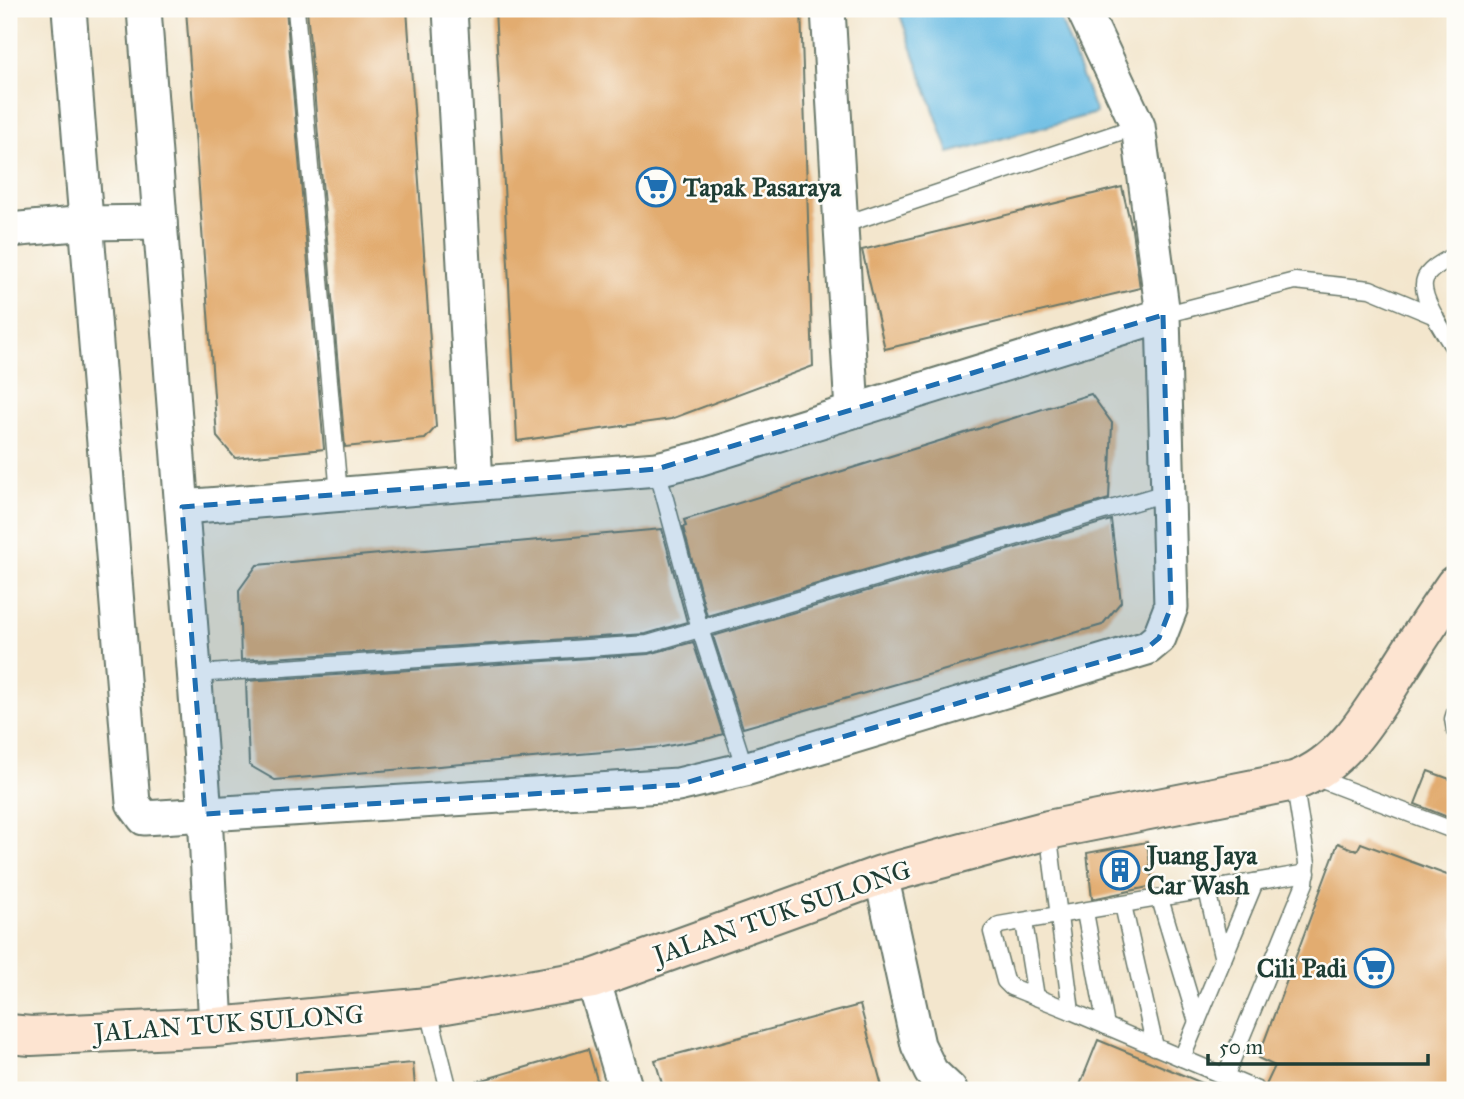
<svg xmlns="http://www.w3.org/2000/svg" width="1464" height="1099" viewBox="0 0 1464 1099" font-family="'IM FELL Great Primer',serif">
<rect width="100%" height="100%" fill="#fdfcf7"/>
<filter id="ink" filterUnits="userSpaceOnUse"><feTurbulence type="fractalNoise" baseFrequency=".0143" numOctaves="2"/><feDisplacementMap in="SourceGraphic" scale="14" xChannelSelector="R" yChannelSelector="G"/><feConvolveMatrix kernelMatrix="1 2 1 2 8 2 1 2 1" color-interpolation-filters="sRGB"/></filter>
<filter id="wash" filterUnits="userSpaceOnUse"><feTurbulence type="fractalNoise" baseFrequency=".00686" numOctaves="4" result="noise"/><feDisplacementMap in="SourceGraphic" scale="28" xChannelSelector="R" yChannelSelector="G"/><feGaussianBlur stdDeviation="1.57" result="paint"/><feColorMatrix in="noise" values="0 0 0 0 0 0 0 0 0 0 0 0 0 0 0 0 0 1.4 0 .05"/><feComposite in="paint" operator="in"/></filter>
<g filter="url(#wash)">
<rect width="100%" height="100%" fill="#f3e6cd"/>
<!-- water -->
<path fill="#67bbe3" stroke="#437c8c" stroke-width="2" d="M 898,9 L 1058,13 L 1096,113 L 949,153 Z"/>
<g id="blocks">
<!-- building -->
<g fill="#e2ac70">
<path d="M 186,9 L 286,9 L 324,449 L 235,458 L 217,437 Z"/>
<path d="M 307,9 L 407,9 L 436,427 L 425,439 L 345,447 Z"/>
<path d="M 495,9 L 801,9 L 813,366 L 671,419 L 517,441 Z"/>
<path d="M 1122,187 L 1132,230 L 1140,288 L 885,349 L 862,250 Z"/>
<path d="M 1091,394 L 1112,423 L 1109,499 L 707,616 L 683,527 L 686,526 L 684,520 Z"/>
<path d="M 1111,520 L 1121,602 L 1102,625 L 743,728 L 713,636 Z"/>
<path d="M 662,529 L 687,622 L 646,634 L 241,660 L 239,590 L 257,565 Z"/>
<path d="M 693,642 L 723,734 L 710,738 L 662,747 L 275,780 L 249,765 L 246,681 L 649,654 Z"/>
<path d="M 1428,771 L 1455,781 L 1455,820 L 1415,804 Z"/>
<path d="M 1147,842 L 1153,886 L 1092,899 L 1087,853 Z"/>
<path d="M 1338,843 L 1357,851 L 1361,843 L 1455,878 L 1455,1090 L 1267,1090 L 1266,1085 L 1275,1066 L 1258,1058 Z"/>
<path d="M 860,1005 L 883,1090 L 664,1090 L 655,1060 Z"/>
<path d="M 1098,1040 L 1219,1090 L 1078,1090 Z"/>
<path d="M 588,1049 L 600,1090 L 470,1090 L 469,1084 Z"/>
<path d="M 413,1063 L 415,1087 L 295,1090 L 295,1073 Z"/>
</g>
</g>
</g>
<g filter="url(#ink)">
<use href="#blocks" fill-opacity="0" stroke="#69786a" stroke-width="2"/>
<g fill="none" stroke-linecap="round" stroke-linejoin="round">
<defs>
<g id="lane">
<path d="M 296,9 L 339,494"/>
<path d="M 842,225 L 1138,126"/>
<path d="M 1455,255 C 1446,261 1429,268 1425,279 C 1418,296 1446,335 1455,350"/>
<path d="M 1163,315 L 1295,281 L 1370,289 L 1435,316"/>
<path d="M 657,469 L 700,629 L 745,769"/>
<path d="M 194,674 L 648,644 L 1169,492"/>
<path d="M 1455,713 L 1453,719 L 1455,730"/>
<path d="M 1314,777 L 1455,831"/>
<path d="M 1048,830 L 1071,1011 L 1257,1090"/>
<path d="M 1207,890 L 1223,960"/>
<path d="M 1160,899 L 1197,1022"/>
<path d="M 1123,905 L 1155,1047"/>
<path d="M 1085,912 L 1106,1026"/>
<path d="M 1024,922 L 1036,997"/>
<path d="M 428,1007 L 449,1090"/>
<path d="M 1071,1011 L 1011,987 L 1005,981 L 992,932 L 999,925 L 1307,873"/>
<path d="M 1182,1058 L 1255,882"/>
<path d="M 1225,1077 L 1305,883 L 1307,863 L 1294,781"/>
</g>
<g id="street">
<path d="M 69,9 L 133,803 L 144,818 L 678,785 L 745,769 L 1147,648 L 1159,638 L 1171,607 L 1163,315 L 1138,126 L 1083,9"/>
<path d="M 144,9 L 205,814 L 216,1027"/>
<path d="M 450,9 L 476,483"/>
<path d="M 828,9 L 852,411"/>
<path d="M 9,230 L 87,223 L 160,222"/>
<path d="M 182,507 L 657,469 L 698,459 L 1163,315"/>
<path d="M 881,875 L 918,1045 L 931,1072 L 950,1090"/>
<path d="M 593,979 L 626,1090"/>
</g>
<path id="secondary" d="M 9,1034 L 31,1036 L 216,1027 L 428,1007 L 593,979 L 881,875 L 1048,830 L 1294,781 C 1345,764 1374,708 1402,665 C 1419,638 1437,611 1455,585"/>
</defs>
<!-- lane casing -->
<use href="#lane" stroke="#69786a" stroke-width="19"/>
<!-- street casing -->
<use href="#street" stroke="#69786a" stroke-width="37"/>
<!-- secondary casing -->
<use href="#secondary" stroke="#69786a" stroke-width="42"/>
<!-- lane -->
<use href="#lane" stroke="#fff" stroke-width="16"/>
<!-- street -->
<use href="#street" stroke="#fff" stroke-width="33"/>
<!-- secondary -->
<use href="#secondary" stroke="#fde4d1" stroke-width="38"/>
</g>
</g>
<!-- marked area -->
<path fill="#1f6fb2" fill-opacity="0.2" stroke="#1f6fb2" stroke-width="5" stroke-dasharray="14 9" stroke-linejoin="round" d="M 1163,315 L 1171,607 L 1159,638 L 1147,648 L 678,785 L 205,814 L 182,507 L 657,469 Z"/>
<!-- icons -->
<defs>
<symbol id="supermarket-ring" viewBox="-11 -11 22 22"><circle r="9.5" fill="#fdfcf7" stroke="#1f6fb2" stroke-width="1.5"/><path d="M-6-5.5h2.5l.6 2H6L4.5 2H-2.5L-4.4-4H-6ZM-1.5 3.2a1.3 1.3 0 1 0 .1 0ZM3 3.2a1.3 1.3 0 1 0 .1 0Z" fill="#1f6fb2"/></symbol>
<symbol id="building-ring" viewBox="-11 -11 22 22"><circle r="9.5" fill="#fdfcf7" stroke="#1f6fb2" stroke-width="1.5"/><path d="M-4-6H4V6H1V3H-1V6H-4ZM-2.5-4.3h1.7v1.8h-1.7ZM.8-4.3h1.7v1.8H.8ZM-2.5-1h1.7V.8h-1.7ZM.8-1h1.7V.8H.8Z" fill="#1f6fb2"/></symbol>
</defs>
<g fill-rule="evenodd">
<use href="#supermarket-ring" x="634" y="165" width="44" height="44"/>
<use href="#building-ring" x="1098" y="848" width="44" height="44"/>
<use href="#supermarket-ring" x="1352" y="946" width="44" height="44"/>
</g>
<g text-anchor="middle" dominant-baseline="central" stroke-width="5" stroke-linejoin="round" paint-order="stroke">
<!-- poi labels -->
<g font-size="26" font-weight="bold" fill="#1f3d34" stroke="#fdfcf7" text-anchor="start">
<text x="683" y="187">Tapak Pasaraya</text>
<text x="1147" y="855">Juang Jaya<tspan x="1147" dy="30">Car Wash</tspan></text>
<text x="1347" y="968" text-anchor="end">Cili Padi</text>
</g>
<!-- street labels -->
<g font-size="26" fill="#1f3d34" stroke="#fdfcf7">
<text transform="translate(782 912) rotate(-19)">JALAN TUK SULONG</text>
<text transform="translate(229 1023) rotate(-4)">JALAN TUK SULONG</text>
</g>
</g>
<!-- margin -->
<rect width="1464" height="1099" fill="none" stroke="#fdfcf7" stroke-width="35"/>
<!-- scale -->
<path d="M1208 1054v10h220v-10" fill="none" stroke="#1f3d34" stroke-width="3.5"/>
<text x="1219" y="1054" font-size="21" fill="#1f3d34" stroke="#fdfcf7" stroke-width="5" paint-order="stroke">50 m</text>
</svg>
